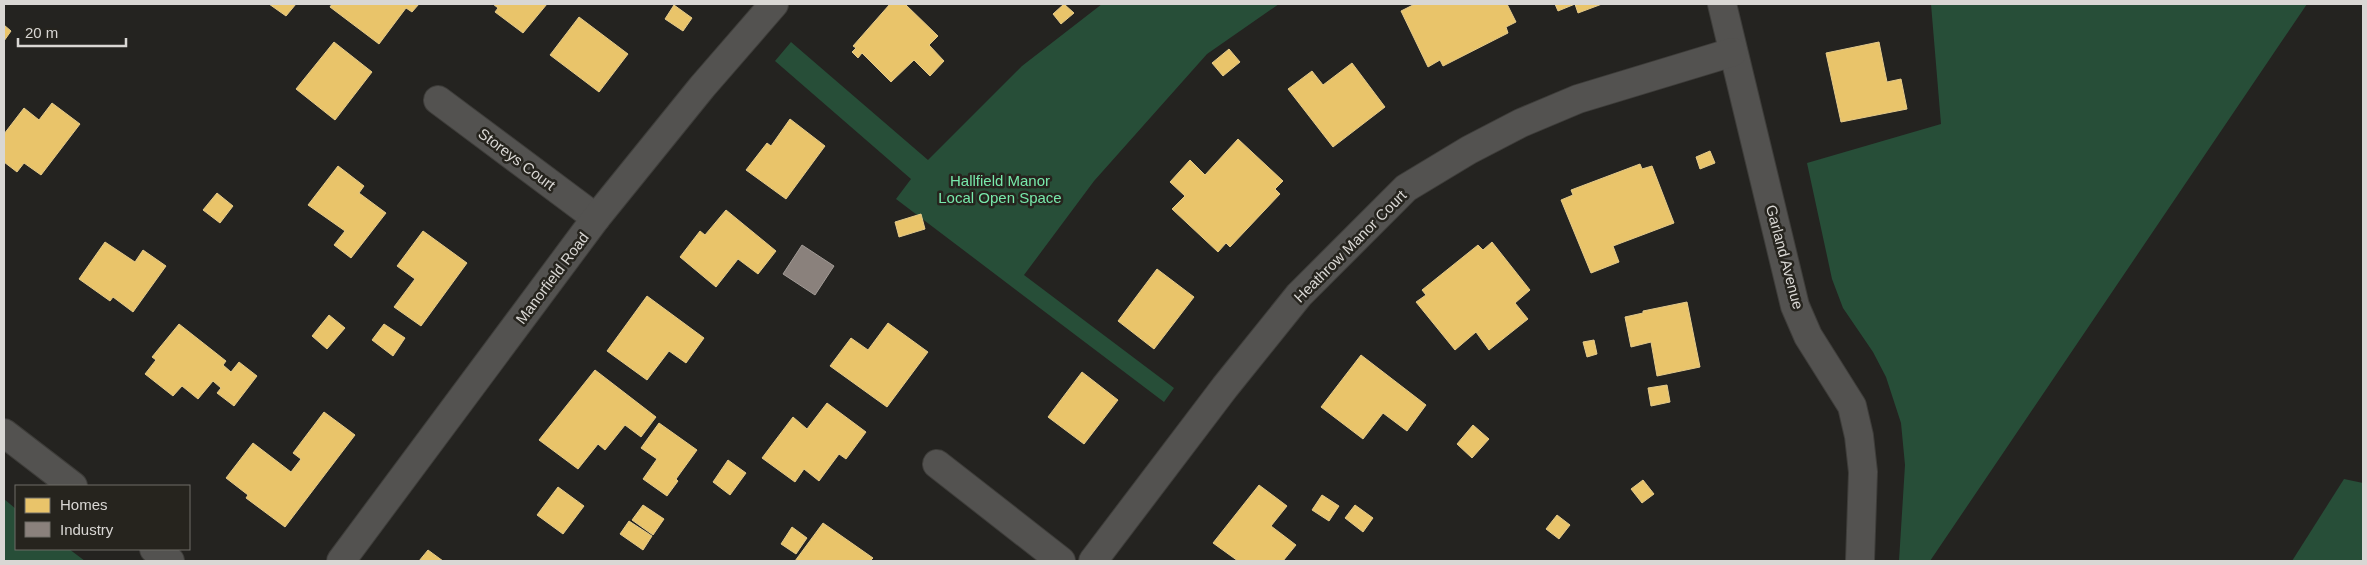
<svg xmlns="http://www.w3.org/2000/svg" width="2367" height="565" viewBox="0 0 2367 565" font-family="Arial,sans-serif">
<rect width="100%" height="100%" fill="#242320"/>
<!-- green -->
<g fill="#274e38">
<path d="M 1102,4 L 1279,4 L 1207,54 L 1094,181 L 1024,275 L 1174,388 L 1164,402 L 896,199 L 911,179 L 775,61 L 791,42 L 928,160 L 1022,66 Z"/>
<path d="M 1931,4 L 2307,4 L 1930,561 L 1899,561 L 1905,465 L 1901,423 L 1886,377 L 1873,352 L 1843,308 L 1832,279 L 1807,163 L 1941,124 Z"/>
<path d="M 2344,479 L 2363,483 L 2363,561 L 2292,561 Z"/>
<path d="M 4,499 L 16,509 L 16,549 L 69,549 L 85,561 L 4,561 Z"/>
</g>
<!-- homes -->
<g fill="#e9c46a" stroke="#e4ca8a">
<path d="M 269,4 L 296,4 L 286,16 Z"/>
<path d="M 332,4 L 419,4 L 412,12 L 406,8 L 379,44 L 330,7 Z"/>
<path d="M 493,4 L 547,4 L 523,33 L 495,12 L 498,8 Z"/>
<path d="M 890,4 L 905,4 L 938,36 L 929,45 L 944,61 L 930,76 L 914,60 L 891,82 L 862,53 L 858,58 L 852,52 L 856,48 L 853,46 Z"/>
<path d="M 1064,4 L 1074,13 L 1061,24 L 1053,14 Z"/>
<path d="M 1415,4 L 1507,4 L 1516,22 L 1506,27 L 1508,33 L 1443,66 L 1440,60 L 1428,67 L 1401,11 Z"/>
<path d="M 1555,4 L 1602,4 L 1578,13 L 1575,4 L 1558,11 Z"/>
<path d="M 674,5 L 692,18 L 683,31 L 665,19 Z"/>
<path d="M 579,17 L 628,54 L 599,92 L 550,55 Z"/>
<path d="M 4,25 L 11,31 L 4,41 Z"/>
<path d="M 334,42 L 372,72 L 335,120 L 296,89 Z"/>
<path d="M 1879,42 L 1887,82 L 1901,79 L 1907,109 L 1841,122 L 1826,53 Z"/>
<path d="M 1229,49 L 1240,62 L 1223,76 L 1212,63 Z"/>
<path d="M 1352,63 L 1385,107 L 1333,147 L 1288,89 L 1312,71 L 1323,85 Z"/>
<path d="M 52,103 L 80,124 L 41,175 L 24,163 L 17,172 L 4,162 L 4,134 L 24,108 L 39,120 Z"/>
<path d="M 790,119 L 825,146 L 786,199 L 746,170 L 767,143 L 771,146 Z"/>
<path d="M 1238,139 L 1283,181 L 1275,189 L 1280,194 L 1230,247 L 1226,243 L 1218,252 L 1172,209 L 1185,196 L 1170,182 L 1190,160 L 1205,175 Z"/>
<path d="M 1710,151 L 1715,163 L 1700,169 L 1696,157 Z"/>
<path d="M 1640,164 L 1642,169 L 1652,166 L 1674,223 L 1613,246 L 1619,262 L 1591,273 L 1561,200 L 1573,195 L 1571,190 Z"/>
<path d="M 338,166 L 364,186 L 359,193 L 386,213 L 351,258 L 334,245 L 345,231 L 308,205 Z"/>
<path d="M 217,193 L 233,206 L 220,223 L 203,210 Z"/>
<path d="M 726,210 L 776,251 L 758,274 L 738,259 L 716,287 L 680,257 L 700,231 L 705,235 Z"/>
<path d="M 921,214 L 925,229 L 899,237 L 895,222 Z"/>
<path d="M 423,231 L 467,263 L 421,326 L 394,307 L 415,279 L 397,266 Z"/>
<path d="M 105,242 L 135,262 L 143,250 L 166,266 L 133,312 L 113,297 L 110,301 L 79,279 Z"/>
<path d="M 1492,242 L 1530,290 L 1515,303 L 1528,319 L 1489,350 L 1476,332 L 1455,350 L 1416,302 L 1426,295 L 1422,290 L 1478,245 L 1483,250 Z"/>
<path d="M 1157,269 L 1194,297 L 1154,349 L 1118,321 Z"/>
<path d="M 647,296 L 704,338 L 686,363 L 669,351 L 647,380 L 607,351 Z"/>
<path d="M 1687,302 L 1700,367 L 1657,376 L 1651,342 L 1631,347 L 1625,317 L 1643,313 L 1643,311 Z"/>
<path d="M 329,315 L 345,328 L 327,349 L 312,336 Z"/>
<path d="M 888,323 L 928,352 L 887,407 L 830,366 L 851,338 L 868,350 Z"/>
<path d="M 179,324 L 226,361 L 223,365 L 231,372 L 239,362 L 257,376 L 234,406 L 217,393 L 221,388 L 213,381 L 198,399 L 182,386 L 173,396 L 145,374 L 156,360 L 152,357 Z"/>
<path d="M 384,324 L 405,338 L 393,356 L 372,340 Z"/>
<path d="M 1594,340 L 1597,354 L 1587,357 L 1583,342 Z"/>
<path d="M 1361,355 L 1426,405 L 1407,431 L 1383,413 L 1363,439 L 1321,407 Z"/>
<path d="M 595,370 L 656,417 L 641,437 L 625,425 L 605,450 L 598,444 L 578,469 L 539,440 Z"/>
<path d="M 1082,372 L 1118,400 L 1084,444 L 1048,417 Z"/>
<path d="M 1667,385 L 1670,402 L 1651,406 L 1648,388 Z"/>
<path d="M 827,403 L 866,432 L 846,459 L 839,454 L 819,481 L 804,469 L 795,482 L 762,458 L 793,417 L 807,429 Z"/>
<path d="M 324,412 L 355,435 L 285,527 L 246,498 L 248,495 L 226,478 L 253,443 L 291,472 L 301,459 L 293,453 Z"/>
<path d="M 659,423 L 697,450 L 676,479 L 678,481 L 667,496 L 643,479 L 657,459 L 641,448 Z"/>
<path d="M 1473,425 L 1489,439 L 1472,458 L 1457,444 Z"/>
<path d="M 728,460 L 746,473 L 730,495 L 713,482 Z"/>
<path d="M 1643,480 L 1654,494 L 1642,503 L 1631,489 Z"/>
<path d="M 1259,485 L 1287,506 L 1271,526 L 1296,545 L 1283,561 L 1238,561 L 1213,543 Z"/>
<path d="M 558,487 L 584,506 L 563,534 L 537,515 Z"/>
<path d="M 1322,495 L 1339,506 L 1329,521 L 1312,510 Z"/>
<path d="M 643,505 L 664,519 L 653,535 L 632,520 Z"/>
<path d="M 1355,505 L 1373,518 L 1363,532 L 1345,518 Z"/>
<path d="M 1557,515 L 1570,525 L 1559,539 L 1546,529 Z"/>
<path d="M 629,521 L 652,536 L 643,550 L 620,534 Z"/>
<path d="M 823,523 L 873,558 L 870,561 L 795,561 Z"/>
<path d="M 792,527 L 807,538 L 796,554 L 781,544 Z"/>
<path d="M 428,550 L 443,561 L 419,561 Z"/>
</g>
<!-- industry -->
<path fill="#8a817c" stroke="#a29b96" d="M 802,245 L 834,266 L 815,295 L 783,274 Z"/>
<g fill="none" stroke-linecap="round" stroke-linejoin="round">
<defs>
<g id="street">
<path d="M 1722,4 L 1795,306 L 1808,336 L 1852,406 L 1859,436 L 1863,472 L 1860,561"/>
<path d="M 438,100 L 596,218"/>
<path d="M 937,464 L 1061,561"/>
<path d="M 341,561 L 596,218 L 702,87 L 774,4"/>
<path d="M 1093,561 L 1225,387 L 1299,295 L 1406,188 L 1469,150 L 1521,123 L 1578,99 L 1733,52"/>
</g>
<g id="secondary">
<path d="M 4,433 L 73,486"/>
<path d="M 154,549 L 170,561"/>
</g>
</defs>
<!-- street casing -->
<use href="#street" stroke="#3e3d3a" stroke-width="30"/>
<!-- secondary casing -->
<use href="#secondary" stroke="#3e3d3a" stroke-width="30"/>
<!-- street -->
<use href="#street" stroke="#535250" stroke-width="28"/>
<!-- secondary -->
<use href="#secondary" stroke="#535250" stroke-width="28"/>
</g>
<g text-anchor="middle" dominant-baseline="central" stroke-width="5" stroke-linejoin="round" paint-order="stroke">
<!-- street labels -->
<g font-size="15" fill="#d9d7d4" stroke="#26241e">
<text transform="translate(517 159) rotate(37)">Storeys Court</text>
<text transform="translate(1350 246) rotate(-45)">Heathrow Manor Court</text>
<text transform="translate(1785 257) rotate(75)">Garland Avenue</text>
<text transform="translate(552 278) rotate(-53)">Manorfield Road</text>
</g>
<!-- park labels -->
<g font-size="15" fill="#78e9ab" stroke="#26241e">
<text x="1000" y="180">Hallfield Manor<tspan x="1000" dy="17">Local Open Space</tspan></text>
</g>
</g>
<!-- border -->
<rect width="2367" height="565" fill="none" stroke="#d9d7d4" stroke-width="10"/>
<!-- legend -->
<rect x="15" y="485" width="175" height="65" fill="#26241e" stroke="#6e6c67"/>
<rect x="25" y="498" width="25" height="15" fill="#e9c46a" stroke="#6e6c67"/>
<text x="60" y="510" font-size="15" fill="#d9d7d4">Homes</text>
<rect x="25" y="522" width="25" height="15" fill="#8a817c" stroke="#6e6c67"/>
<text x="60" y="535" font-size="15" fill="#d9d7d4">Industry</text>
<!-- scale -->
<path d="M18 38v8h108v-8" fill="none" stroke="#d9d7d4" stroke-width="2.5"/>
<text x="25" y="38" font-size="15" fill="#d9d7d4" stroke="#26241e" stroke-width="4" paint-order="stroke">20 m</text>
</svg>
